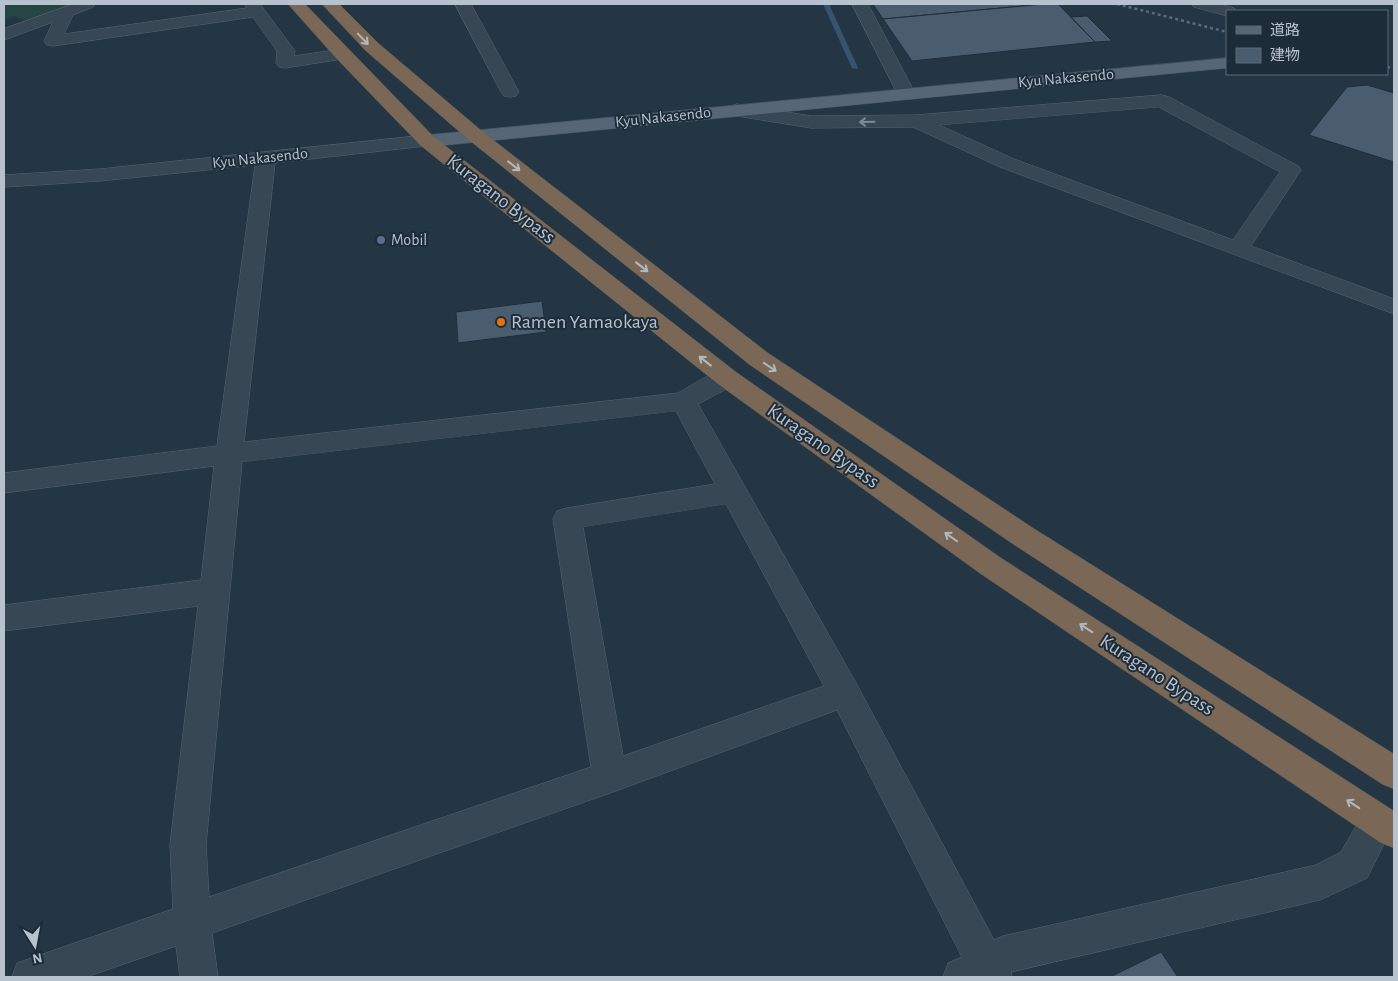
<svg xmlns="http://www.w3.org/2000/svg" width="1398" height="981" viewBox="0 0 1398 981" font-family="'Alegreya Sans','Noto Sans JP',sans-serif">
<rect width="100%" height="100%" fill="#243644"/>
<!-- green -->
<path fill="#264545" d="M 4,4 L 76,4 L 27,22 L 15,16 L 7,19 L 4,18 Z"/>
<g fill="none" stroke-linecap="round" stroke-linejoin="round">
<!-- stream -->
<path fill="#36546d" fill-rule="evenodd" d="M 823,4 L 829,4 L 858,68 L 857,69 L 852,68 Z"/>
</g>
<!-- building -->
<g fill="#4a5d6e" stroke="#1f2e3b">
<path d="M 873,4 L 1044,4 L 883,19 Z"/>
<path d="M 1044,4 L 1058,4 L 1095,42 L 912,61 L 883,19 Z"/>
<path d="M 1087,16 L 1112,41 L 1095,42 L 1071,17 Z"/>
<path d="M 1367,85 L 1394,93 L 1394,162 L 1309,135 L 1347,87 Z"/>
<path d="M 542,301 L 546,332 L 458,343 L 456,312 Z"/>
<path d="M 1161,952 L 1178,977 L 1110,977 Z"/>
</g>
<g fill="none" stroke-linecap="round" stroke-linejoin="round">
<defs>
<g id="minor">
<path d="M 73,4 L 95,4 L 93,7 L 73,15 L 64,34 L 247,8 L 244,4 L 260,4 L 295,51 L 294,56 L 342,49 L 348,50 L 351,54 L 348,58 L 342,59 L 285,68 L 279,67 L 276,63 L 277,51 L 253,17 L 53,46 L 47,45 L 44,41 L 53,22 L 4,40 L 4,29 Z"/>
<path d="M 455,4 L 471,4 L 519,92 L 516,96 L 510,97 L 504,96 L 501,92 Z"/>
<path d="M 852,4 L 868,4 L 915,93 L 912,97 L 906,98 L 900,97 L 897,93 Z"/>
<path d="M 1192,4 L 1219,4 L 1234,8 L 1236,11 L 1227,11 L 1227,16 L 1194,7 Z"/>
<path d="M 1162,95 L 1169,97 L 1298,166 L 1301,170 L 1251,246 L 1394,299 L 1394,314 L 1000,167 L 913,127 L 811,128 L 737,116 L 730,114 L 728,110 L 730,106 L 737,104 L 811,116 L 916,115 ZM 1159,107 L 1280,172 L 1233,240 L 1014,159 L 939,125 Z"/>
<path d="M 427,135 L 434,137 L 437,141 L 434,145 L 275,163 L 244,442 L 678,393 C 695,384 717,366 736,372 L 739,378 L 736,384 L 698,404 L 856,683 L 994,940 L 1003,936 L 1316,865 L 1341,852 L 1366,809 L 1378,804 L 1390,809 L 1394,818 L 1394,824 L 1367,878 L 1320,900 L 1011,972 L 1012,977 L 943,977 L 948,963 L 962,957 L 837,710 L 610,793 L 212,933 L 218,977 L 180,977 L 176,946 L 86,977 L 12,977 L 17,963 L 173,909 L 170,845 L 198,606 L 4,631 L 4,605 L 201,580 L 214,466 L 4,493 L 4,473 L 217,446 L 255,165 L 100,181 L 4,187 L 4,175 L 100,169 ZM 676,411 L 715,484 L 567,508 L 557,511 L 553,519 L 591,767 L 209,897 L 206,845 L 242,462 ZM 726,504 L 824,686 L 623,756 L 583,527 Z"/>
</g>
<path id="major" d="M 1227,58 L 1227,68 L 427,147 L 420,145 L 417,141 L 420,137 L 427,135 Z"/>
<g id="highway">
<path d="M 288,4 L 305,4 L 434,137 L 736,372 L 1001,558 L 1394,811 L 1394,848 L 1381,843 L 981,574 L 718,384 L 420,145 L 336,58 Z"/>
<path d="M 322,4 L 339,4 L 378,43 L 483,132 L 768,353 L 1033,528 L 1394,754 L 1394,789 L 1382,784 L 1013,544 L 750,365 L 469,140 L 366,51 Z"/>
</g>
</defs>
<!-- minor casing -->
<use href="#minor" stroke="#576571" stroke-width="1"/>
<!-- major casing -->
<use href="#major" stroke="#455360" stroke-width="1"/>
<!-- highway casing -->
<use href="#highway" stroke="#43525e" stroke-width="1"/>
<!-- minor -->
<use href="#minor" fill="#384754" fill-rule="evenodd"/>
<!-- major -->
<use href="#major" fill="#566674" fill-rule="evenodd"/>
<!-- highway -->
<use href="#highway" fill="#7a6755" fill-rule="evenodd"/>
<!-- rail -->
<g stroke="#5a6c7b" stroke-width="2.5" stroke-dasharray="3 3" stroke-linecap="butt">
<path d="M 1117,4 L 1227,32"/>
<path d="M 1387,67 L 1394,68"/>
</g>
</g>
<!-- one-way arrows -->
<defs><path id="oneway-shaft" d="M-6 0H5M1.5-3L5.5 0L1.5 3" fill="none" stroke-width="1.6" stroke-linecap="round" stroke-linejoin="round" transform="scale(1.25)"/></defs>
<g stroke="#b0b9c1">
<use href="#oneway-shaft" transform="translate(363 39) rotate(46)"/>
<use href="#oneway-shaft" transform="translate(514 166) rotate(38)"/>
<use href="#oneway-shaft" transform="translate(642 267) rotate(38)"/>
<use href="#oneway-shaft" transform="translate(705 361) rotate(-142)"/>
<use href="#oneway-shaft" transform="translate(770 367) rotate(34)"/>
<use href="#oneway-shaft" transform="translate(951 537) rotate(-145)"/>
<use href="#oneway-shaft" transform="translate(1086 628) rotate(-147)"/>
<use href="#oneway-shaft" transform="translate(1353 804) rotate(-147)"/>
</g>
<use stroke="#7d8b97" href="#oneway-shaft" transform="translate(867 122) rotate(179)"/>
<!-- markers -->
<circle fill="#5c6f8a" stroke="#1d2c39" stroke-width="2" cx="381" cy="240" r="5"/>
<circle fill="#e8710a" stroke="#1d2c39" stroke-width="2" cx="501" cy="322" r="5"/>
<g text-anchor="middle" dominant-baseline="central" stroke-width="4" stroke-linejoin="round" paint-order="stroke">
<!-- far-street labels -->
<g font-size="16" fill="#b6c2cd" stroke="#1d2c39">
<text transform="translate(1066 78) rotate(-5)">Kyu Nakasendo</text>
<text transform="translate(663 117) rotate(-6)">Kyu Nakasendo</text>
<text transform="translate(260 158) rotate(-6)">Kyu Nakasendo</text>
</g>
<!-- far-poi labels -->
<g font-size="16" fill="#b6c2cd" stroke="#1d2c39" text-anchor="start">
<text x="391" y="240">Mobil</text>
</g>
<!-- street labels -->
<g font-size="20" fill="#b6c2cd" stroke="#1d2c39">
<text transform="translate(501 199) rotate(38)">Kuragano Bypass</text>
<text transform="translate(823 446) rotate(35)">Kuragano Bypass</text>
<text transform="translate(1157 675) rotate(33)">Kuragano Bypass</text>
</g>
<!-- poi labels -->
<g font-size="20" fill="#b6c2cd" stroke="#1d2c39" text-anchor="start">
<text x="511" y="322">Ramen Yamaokaya</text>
</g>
</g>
<!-- border -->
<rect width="1398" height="981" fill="none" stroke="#b6c2cd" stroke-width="10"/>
<!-- legend -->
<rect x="1226" y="10" width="162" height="65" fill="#1d2c39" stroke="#5a6874"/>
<rect x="1236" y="26" width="25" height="8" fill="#566674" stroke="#5a6874"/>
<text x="1270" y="35" font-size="15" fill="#b6c2cd">道路</text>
<rect x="1236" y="48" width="25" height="15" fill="#4a5d6e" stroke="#5a6874"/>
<text x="1270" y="60" font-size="15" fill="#b6c2cd">建物</text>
<!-- north arrow -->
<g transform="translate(35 946) rotate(169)" stroke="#1d2c39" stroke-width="4" paint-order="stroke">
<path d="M0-4L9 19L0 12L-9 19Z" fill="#b6c2cd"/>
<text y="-8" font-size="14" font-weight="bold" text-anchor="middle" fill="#b6c2cd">N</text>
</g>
</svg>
